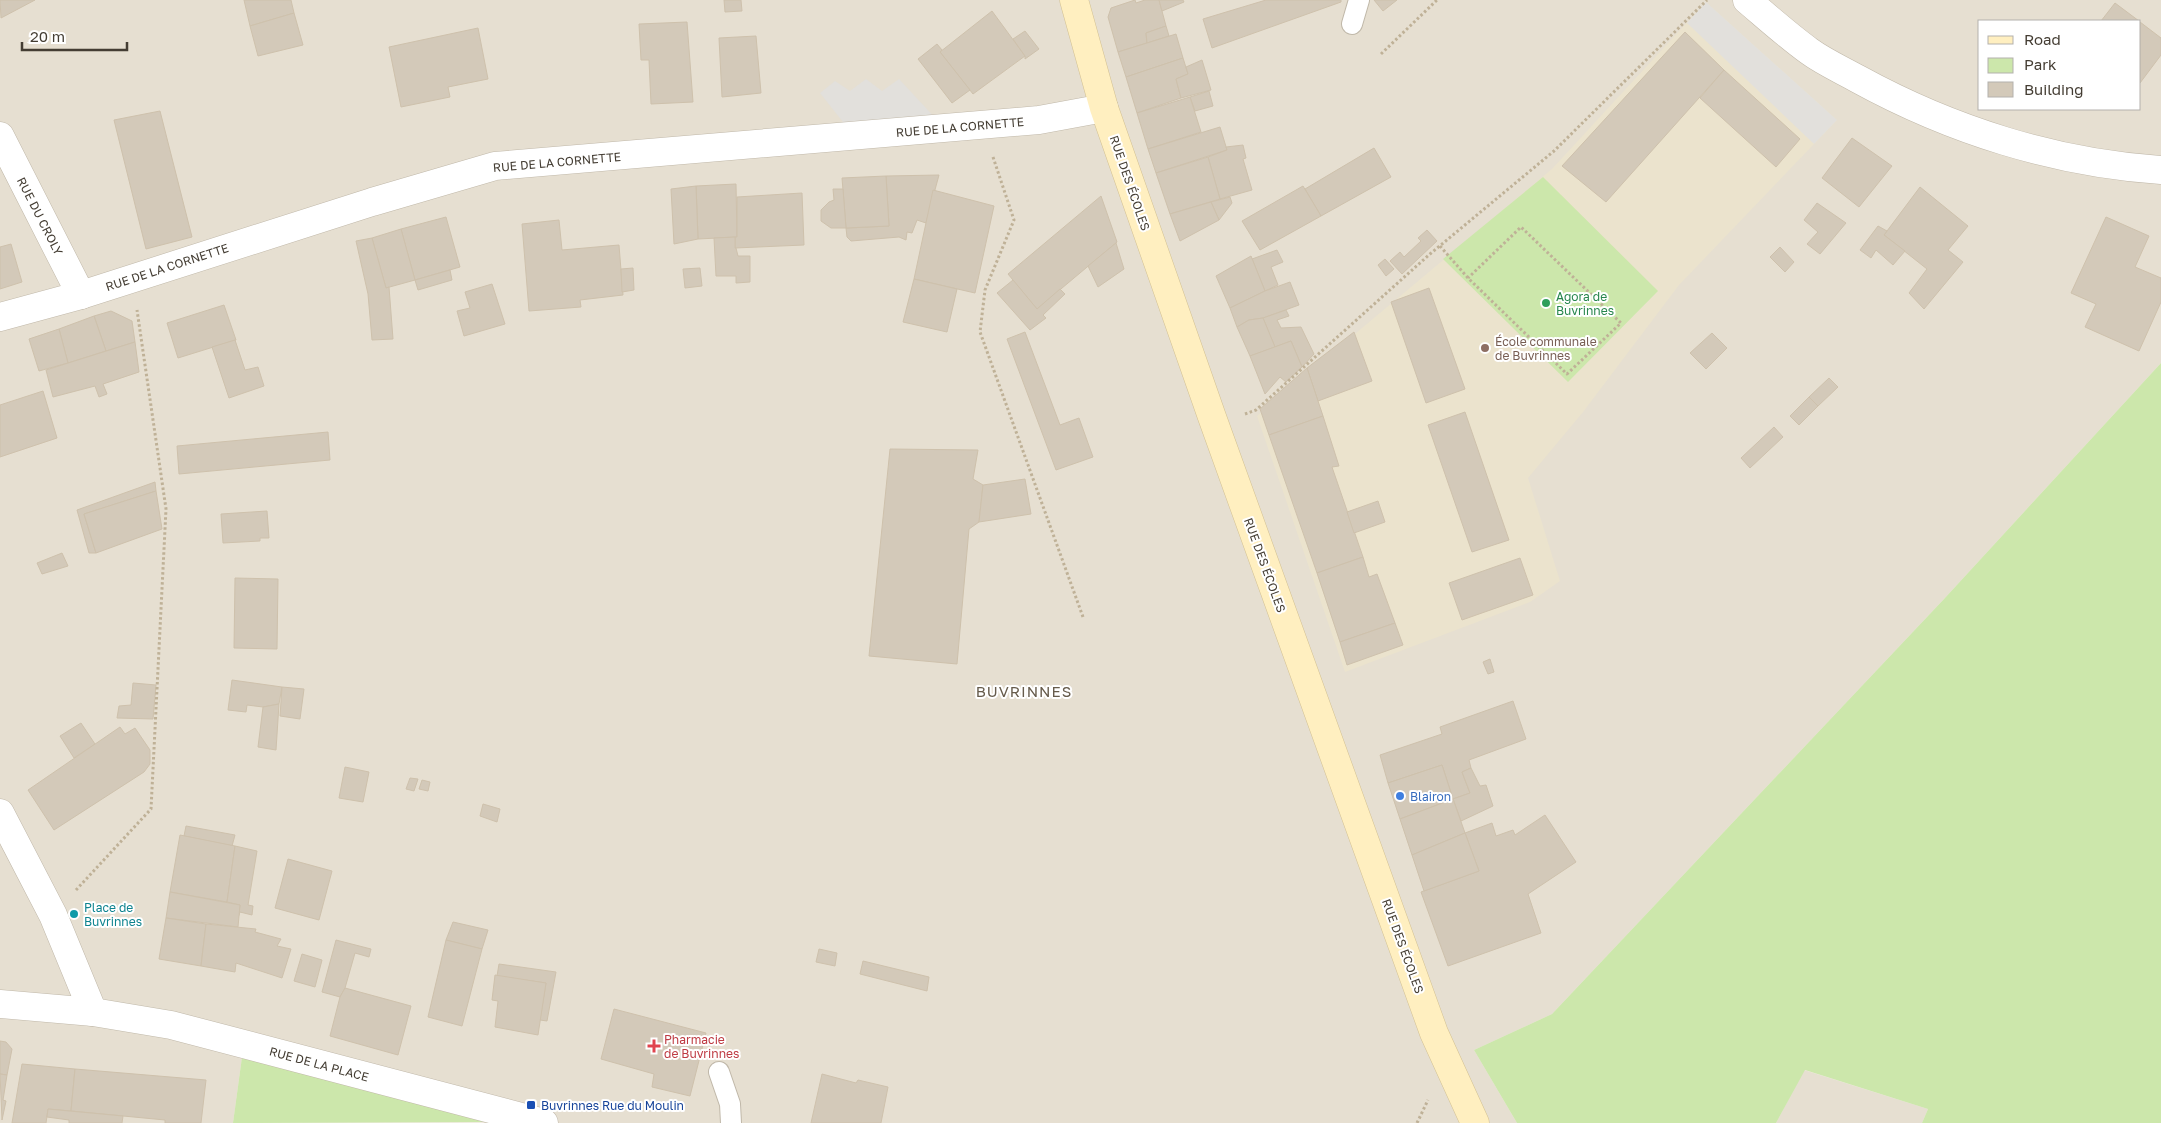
<svg xmlns="http://www.w3.org/2000/svg" width="2161" height="1123" viewBox="0 0 2161 1123" font-family="'Golos Text',sans-serif">
<rect width="100%" height="100%" fill="#f2ede3"/>
<!-- residential -->
<g fill="#e6dfd1" fill-rule="evenodd">
<path d="M 0,0 L 2161,0 L 2161,363 L 1944,599 L 1552,1014 L 1474,1050 L 1517,1123 L 485,1123 L 242,1057 L 233,1123 L 0,1123 ZM 1980,21 L 2140,21 L 2140,109 L 1980,109 Z"/>
<path d="M 1804,1070 L 1928,1109 L 1922,1123 L 1776,1123 Z"/>
</g>
<!-- education -->
<path fill="#ebe3cd" d="M 1706,2 L 1837,120 L 1679,285 L 1583,412 L 1528,478 L 1560,581 L 1530,602 L 1345,672 L 1257,416 L 1552,169 Z"/>
<!-- green -->
<g fill="#cce7ab">
<path d="M 1543,177 L 1658,291 L 1568,382 L 1443,259 Z"/>
<path d="M 2161,363 L 2161,1123 L 1922,1123 L 1928,1109 L 1805,1070 L 1776,1123 L 1517,1123 L 1474,1050 L 1552,1014 L 1944,599 Z"/>
<path d="M 242,1057 L 485,1122 L 233,1123 Z"/>
</g>
<!-- parking -->
<g fill="#e2e0dc">
<path d="M 1706,2 L 1837,120 L 1814,144 L 1687,23 Z"/>
<path d="M 866,79 L 882,91 L 899,79 L 939,122 L 850,131 L 820,93 L 835,81 L 850,91 Z"/>
</g>
<!-- building -->
<g fill="#d3c9b9" stroke="#cec1ac">
<path d="M 0,0 L 35,0 L 1,18 Z"/>
<path d="M 244,0 L 291,0 L 294,13 L 250,26 Z"/>
<path d="M 724,0 L 741,0 L 742,11 L 725,12 Z"/>
<path d="M 1135,0 L 1136,3 L 1145,0 L 1159,0 L 1166,26 L 1146,33 L 1147,43 L 1118,52 L 1108,17 L 1111,8 Z"/>
<path d="M 1159,0 L 1183,0 L 1184,2 L 1162,11 Z"/>
<path d="M 1266,0 L 1341,0 L 1341,2 L 1212,48 L 1203,19 Z"/>
<path d="M 1374,0 L 1397,0 L 1383,11 Z"/>
<path d="M 2115,3 L 2139,21 L 2101,21 Z"/>
<path d="M 992,11 L 1025,56 L 973,94 L 940,52 Z"/>
<path d="M 294,13 L 303,45 L 258,56 L 250,26 Z"/>
<path d="M 687,22 L 693,102 L 651,104 L 649,60 L 641,60 L 639,24 Z"/>
<path d="M 2140,22 L 2161,38 L 2161,55 L 2140,83 Z"/>
<path d="M 1166,26 L 1169,36 L 1147,43 L 1146,33 Z"/>
<path d="M 478,28 L 488,79 L 448,87 L 450,97 L 401,107 L 389,47 Z"/>
<path d="M 1025,31 L 1039,49 L 1025,59 L 1025,56 L 1013,39 Z"/>
<path d="M 1685,32 L 1724,70 L 1606,202 L 1562,166 Z"/>
<path d="M 1176,34 L 1183,58 L 1126,77 L 1118,52 Z"/>
<path d="M 756,36 L 761,93 L 722,97 L 719,38 Z"/>
<path d="M 937,44 L 942,50 L 940,52 L 970,90 L 952,103 L 918,59 Z"/>
<path d="M 1183,58 L 1188,74 L 1176,79 L 1181,98 L 1137,113 L 1126,77 Z"/>
<path d="M 1202,60 L 1211,90 L 1181,98 L 1176,79 L 1188,74 L 1186,67 Z"/>
<path d="M 1724,70 L 1800,139 L 1776,167 L 1700,98 Z"/>
<path d="M 1209,91 L 1213,106 L 1195,111 L 1190,97 Z"/>
<path d="M 1190,97 L 1201,132 L 1148,149 L 1137,113 Z"/>
<path d="M 160,111 L 192,237 L 146,249 L 114,120 Z"/>
<path d="M 1220,127 L 1227,150 L 1156,173 L 1148,149 Z"/>
<path d="M 1852,138 L 1892,166 L 1859,207 L 1822,178 Z"/>
<path d="M 1243,145 L 1246,158 L 1243,159 L 1252,190 L 1220,199 L 1208,157 L 1227,150 L 1226,147 Z"/>
<path d="M 1374,148 L 1391,177 L 1321,216 L 1305,189 Z"/>
<path d="M 1208,157 L 1220,199 L 1170,214 L 1156,173 Z"/>
<path d="M 939,175 L 926,223 L 917,220 L 912,233 L 907,232 L 906,240 L 899,237 L 851,241 L 847,237 L 846,228 L 889,226 L 886,176 Z"/>
<path d="M 886,176 L 889,226 L 846,228 L 842,178 Z"/>
<path d="M 736,184 L 737,237 L 698,239 L 696,186 Z"/>
<path d="M 696,186 L 698,239 L 674,244 L 671,189 Z"/>
<path d="M 1303,186 L 1321,216 L 1260,250 L 1242,221 Z"/>
<path d="M 1920,187 L 1968,226 L 1948,250 L 1963,262 L 1924,309 L 1909,293 L 1927,269 L 1884,235 Z"/>
<path d="M 833,189 L 843,189 L 846,228 L 831,228 L 821,221 L 821,210 L 829,202 L 834,200 Z"/>
<path d="M 933,190 L 994,206 L 975,293 L 914,279 Z"/>
<path d="M 802,193 L 804,245 L 735,248 L 735,237 L 737,237 L 737,197 Z"/>
<path d="M 1101,196 L 1117,242 L 1037,309 L 1008,274 Z"/>
<path d="M 1230,197 L 1232,203 L 1219,220 L 1211,202 Z"/>
<path d="M 1211,202 L 1219,220 L 1180,241 L 1170,214 Z"/>
<path d="M 1817,203 L 1846,223 L 1820,254 L 1807,244 L 1818,232 L 1804,220 Z"/>
<path d="M 446,217 L 460,267 L 415,280 L 401,229 Z"/>
<path d="M 2106,217 L 2149,236 L 2135,267 L 2161,278 L 2161,302 L 2139,351 L 2085,327 L 2096,304 L 2071,293 Z"/>
<path d="M 559,220 L 562,250 L 619,245 L 623,295 L 580,300 L 581,307 L 529,311 L 522,224 Z"/>
<path d="M 1878,226 L 1887,231 L 1884,235 L 1905,251 L 1893,265 L 1876,250 L 1871,258 L 1860,250 Z"/>
<path d="M 401,229 L 415,280 L 386,288 L 372,238 Z"/>
<path d="M 1427,230 L 1437,241 L 1402,274 L 1390,261 L 1400,252 L 1404,257 L 1421,241 L 1418,238 Z"/>
<path d="M 735,237 L 735,248 L 736,248 L 738,256 L 750,256 L 750,282 L 736,283 L 736,276 L 716,276 L 714,238 Z"/>
<path d="M 372,238 L 386,288 L 389,287 L 393,339 L 372,340 L 368,294 L 356,241 Z"/>
<path d="M 1116,243 L 1124,269 L 1098,287 L 1088,266 Z"/>
<path d="M 11,244 L 22,282 L 0,289 L 0,247 Z"/>
<path d="M 1780,247 L 1794,262 L 1785,272 L 1770,257 Z"/>
<path d="M 1277,250 L 1283,262 L 1271,267 L 1278,285 L 1265,291 L 1252,259 Z"/>
<path d="M 1251,256 L 1265,291 L 1230,308 L 1216,276 Z"/>
<path d="M 1385,259 L 1394,269 L 1386,276 L 1378,265 Z"/>
<path d="M 633,268 L 634,290 L 622,292 L 621,269 Z"/>
<path d="M 700,268 L 702,286 L 685,288 L 683,269 Z"/>
<path d="M 450,270 L 452,280 L 418,290 L 415,280 Z"/>
<path d="M 914,279 L 957,289 L 947,332 L 903,322 Z"/>
<path d="M 1013,280 L 1037,309 L 1060,289 L 1065,294 L 1043,315 L 1046,318 L 1030,330 L 997,293 Z"/>
<path d="M 1290,282 L 1299,305 L 1263,318 L 1249,320 L 1237,327 L 1230,308 L 1265,291 Z"/>
<path d="M 492,284 L 505,324 L 464,336 L 457,311 L 470,308 L 465,292 Z"/>
<path d="M 1429,288 L 1465,389 L 1426,403 L 1391,302 Z"/>
<path d="M 224,305 L 236,340 L 178,358 L 167,323 Z"/>
<path d="M 1286,310 L 1289,316 L 1277,320 L 1281,328 L 1301,327 L 1314,354 L 1302,367 L 1291,341 L 1275,347 L 1263,318 Z"/>
<path d="M 111,311 L 132,321 L 135,342 L 106,351 L 94,316 Z"/>
<path d="M 94,316 L 106,351 L 68,363 L 59,329 Z"/>
<path d="M 1263,318 L 1275,347 L 1250,356 L 1237,327 L 1249,320 Z"/>
<path d="M 59,329 L 68,363 L 39,371 L 29,339 Z"/>
<path d="M 1025,332 L 1060,425 L 1079,418 L 1093,457 L 1056,470 L 1007,339 Z"/>
<path d="M 1354,332 L 1372,381 L 1318,401 L 1307,368 Z"/>
<path d="M 1712,333 L 1727,348 L 1706,369 L 1690,353 Z"/>
<path d="M 235,340 L 245,370 L 258,367 L 264,386 L 229,398 L 212,347 Z"/>
<path d="M 1291,341 L 1302,367 L 1286,382 L 1280,377 L 1265,394 L 1250,356 Z"/>
<path d="M 135,342 L 139,372 L 103,384 L 107,394 L 99,397 L 95,386 L 53,397 L 46,370 Z"/>
<path d="M 1307,368 L 1323,416 L 1269,435 L 1260,409 Z"/>
<path d="M 1829,378 L 1838,387 L 1818,406 L 1809,397 Z"/>
<path d="M 43,391 L 57,438 L 0,457 L 0,405 Z"/>
<path d="M 1809,397 L 1818,406 L 1799,425 L 1790,416 Z"/>
<path d="M 1465,412 L 1509,540 L 1472,552 L 1428,425 Z"/>
<path d="M 1323,416 L 1339,466 L 1332,467 L 1363,557 L 1317,573 L 1269,435 Z"/>
<path d="M 1774,427 L 1783,437 L 1750,468 L 1741,458 Z"/>
<path d="M 328,432 L 330,460 L 179,474 L 177,446 Z"/>
<path d="M 890,449 L 978,450 L 973,479 L 983,485 L 979,522 L 969,529 L 957,664 L 869,656 Z"/>
<path d="M 1025,479 L 1031,514 L 979,522 L 983,485 Z"/>
<path d="M 155,482 L 156,491 L 84,514 L 96,553 L 89,553 L 77,510 Z"/>
<path d="M 156,491 L 162,529 L 96,553 L 84,514 Z"/>
<path d="M 1378,501 L 1385,522 L 1354,533 L 1347,512 Z"/>
<path d="M 267,511 L 269,538 L 260,538 L 260,541 L 223,543 L 221,514 Z"/>
<path d="M 62,553 L 68,566 L 42,574 L 37,563 Z"/>
<path d="M 1363,557 L 1369,577 L 1377,574 L 1395,623 L 1340,642 L 1317,573 Z"/>
<path d="M 1520,558 L 1533,595 L 1462,620 L 1449,583 Z"/>
<path d="M 235,578 L 278,579 L 277,649 L 234,648 Z"/>
<path d="M 1395,623 L 1403,645 L 1347,665 L 1340,642 Z"/>
<path d="M 1490,659 L 1494,672 L 1488,674 L 1483,662 Z"/>
<path d="M 232,680 L 282,687 L 279,704 L 263,707 L 247,705 L 246,712 L 228,710 Z"/>
<path d="M 133,683 L 156,685 L 153,719 L 117,718 L 119,706 L 131,705 Z"/>
<path d="M 282,687 L 304,689 L 300,719 L 280,716 Z"/>
<path d="M 1513,701 L 1526,739 L 1469,760 L 1471,768 L 1462,772 L 1470,793 L 1453,799 L 1442,765 L 1388,783 L 1380,755 L 1442,734 L 1440,727 Z"/>
<path d="M 279,704 L 276,750 L 258,747 L 263,707 Z"/>
<path d="M 81,723 L 95,744 L 74,758 L 60,736 Z"/>
<path d="M 120,727 L 125,734 L 135,728 L 150,750 L 150,764 L 144,772 L 54,830 L 28,790 Z"/>
<path d="M 1442,765 L 1453,799 L 1400,819 L 1388,783 Z"/>
<path d="M 345,767 L 369,772 L 363,802 L 339,798 Z"/>
<path d="M 1471,768 L 1480,786 L 1486,785 L 1493,806 L 1461,821 L 1453,799 L 1470,793 L 1462,772 Z"/>
<path d="M 410,778 L 418,779 L 414,791 L 406,789 Z"/>
<path d="M 422,780 L 430,782 L 428,791 L 419,789 Z"/>
<path d="M 1453,799 L 1465,833 L 1412,855 L 1400,819 Z"/>
<path d="M 483,804 L 500,809 L 497,822 L 480,816 Z"/>
<path d="M 1545,815 L 1576,862 L 1528,894 L 1541,933 L 1448,966 L 1421,892 L 1479,871 L 1465,833 L 1492,823 L 1496,836 L 1513,830 L 1515,835 Z"/>
<path d="M 186,826 L 235,835 L 232,846 L 184,836 Z"/>
<path d="M 1465,833 L 1479,871 L 1424,891 L 1412,855 Z"/>
<path d="M 180,835 L 235,846 L 227,902 L 170,892 Z"/>
<path d="M 235,846 L 257,851 L 248,905 L 253,906 L 252,915 L 240,912 L 238,918 L 240,905 L 227,902 Z"/>
<path d="M 288,859 L 332,871 L 319,920 L 275,908 Z"/>
<path d="M 170,892 L 240,905 L 238,927 L 166,918 Z"/>
<path d="M 166,918 L 206,924 L 201,966 L 159,959 Z"/>
<path d="M 453,922 L 488,930 L 482,949 L 446,940 Z"/>
<path d="M 206,924 L 256,929 L 255,932 L 281,939 L 277,946 L 291,949 L 282,978 L 236,963 L 235,972 L 201,966 Z"/>
<path d="M 336,940 L 371,949 L 369,957 L 355,953 L 345,988 L 340,997 L 322,992 Z"/>
<path d="M 446,940 L 482,949 L 462,1026 L 428,1017 Z"/>
<path d="M 819,949 L 837,953 L 835,966 L 816,962 Z"/>
<path d="M 302,954 L 322,960 L 315,987 L 294,981 Z"/>
<path d="M 863,961 L 929,977 L 927,991 L 860,974 Z"/>
<path d="M 499,964 L 556,972 L 547,1021 L 540,1020 L 546,983 L 497,976 Z"/>
<path d="M 495,975 L 546,983 L 538,1035 L 495,1027 L 498,1001 L 492,1000 Z"/>
<path d="M 345,988 L 411,1006 L 398,1055 L 330,1036 L 340,997 Z"/>
<path d="M 614,1009 L 706,1033 L 690,1096 L 652,1087 L 654,1074 L 601,1059 Z"/>
<path d="M 0,1041 L 6,1042 L 12,1049 L 7,1075 L 0,1074 Z"/>
<path d="M 22,1064 L 75,1069 L 71,1111 L 48,1109 L 46,1123 L 12,1123 Z"/>
<path d="M 75,1069 L 206,1080 L 201,1123 L 165,1123 L 165,1120 L 71,1111 Z"/>
<path d="M 0,1074 L 7,1075 L 3,1100 L 6,1101 L 2,1120 Z"/>
<path d="M 822,1074 L 856,1083 L 858,1080 L 888,1087 L 881,1123 L 811,1123 Z"/>
<path d="M 48,1109 L 123,1116 L 122,1123 L 69,1123 L 69,1120 L 47,1117 Z"/>
</g>
<g fill="none" stroke-linecap="round" stroke-linejoin="round">
<defs>
<g id="lane">
<path d="M 1352,24 L 1359,0"/>
<path d="M 719,1072 L 730,1104 L 731,1123"/>
</g>
<g id="street">
<path d="M 1747,0 C 1767,17 1787,35 1809,51 C 1824,62 1842,70 1858,79 C 1951,130 2055,163 2161,170"/>
<path d="M 0,136 L 81,295"/>
<path d="M 0,317 L 81,295 L 372,202 L 495,166 L 1039,120 L 1104,108"/>
<path d="M 0,813 L 53,915 L 93,1012"/>
<path d="M 0,1004 L 93,1012 L 171,1025 L 544,1123"/>
</g>
<path id="secondary" d="M 1074,0 L 1104,108 L 1212,417 L 1434,1033 L 1475,1123"/>
</defs>
<!-- lane casing -->
<use href="#lane" stroke="#c0b8a9" stroke-width="22"/>
<!-- street casing -->
<use href="#street" stroke="#c0b8a9" stroke-width="29"/>
<!-- secondary casing -->
<use href="#secondary" stroke="#d3c192" stroke-width="29"/>
<!-- path -->
<g stroke="#bfb197" stroke-width="3" stroke-dasharray="2.5 2.5" stroke-linecap="butt">
<path d="M 1381,54 L 1437,0"/>
<path d="M 993,157 L 1014,220 L 985,290 L 980,332 L 1083,617"/>
<path d="M 1440,246 L 1468,278 L 1567,374 L 1621,323 L 1521,227 L 1468,278"/>
<path d="M 1245,414 L 1256,410 L 1430,254 L 1554,151 L 1707,0"/>
<path d="M 76,890 L 151,809 L 166,509 L 137,310"/>
<path d="M 1417,1123 L 1428,1100"/>
</g>
<!-- lane -->
<use href="#lane" stroke="#fff" stroke-width="20"/>
<!-- street -->
<use href="#street" stroke="#fff" stroke-width="28"/>
<!-- secondary -->
<use href="#secondary" stroke="#ffefc0" stroke-width="28"/>
</g>
<!-- markers -->
<circle fill="#2e9e5b" stroke="#fff" stroke-width="2" cx="1546" cy="303" r="5"/>
<circle fill="#8d6e63" stroke="#fff" stroke-width="2" cx="1485" cy="348" r="5"/>
<circle fill="#3f7fe0" stroke="#fff" stroke-width="2" cx="1400" cy="796" r="5"/>
<circle fill="#0f9aa8" stroke="#fff" stroke-width="2" cx="74" cy="914" r="5"/>
<path fill="#e0444e" stroke="#fff" stroke-width="2" d="M651.5 1038.5h5v5h5v5h-5v5h-5v-5h-5v-5h5z"/>
<rect fill="#1a4fb4" stroke="#fff" stroke-width="2" x="526" y="1100" width="10" height="10" rx="2.5"/>
<g text-anchor="middle" dominant-baseline="central" stroke-width="4" stroke-linejoin="round" paint-order="stroke">
<!-- street labels -->
<g font-size="12" fill="#443d33" stroke="#fff">
<text transform="translate(960 127) rotate(-5)">RUE DE LA CORNETTE</text>
<text transform="translate(557 162) rotate(-5)">RUE DE LA CORNETTE</text>
<text transform="translate(1130 183) rotate(71)">RUE DES ÉCOLES</text>
<text transform="translate(40 216) rotate(63)">RUE DU CROLY</text>
<text transform="translate(167 267) rotate(-18)">RUE DE LA CORNETTE</text>
<text transform="translate(1265 565) rotate(70)">RUE DES ÉCOLES</text>
<text transform="translate(1403 946) rotate(70)">RUE DES ÉCOLES</text>
<text transform="translate(319 1064) rotate(15)">RUE DE LA PLACE</text>
</g>
<!-- leisure labels -->
<g font-size="12" fill="#27864d" stroke="#fff" text-anchor="start">
<text x="1556" y="296">Agora de<tspan x="1556" dy="14">Buvrinnes</tspan></text>
</g>
<!-- education labels -->
<g font-size="12" fill="#785e54" stroke="#fff" text-anchor="start">
<text x="1495" y="341">École communale<tspan x="1495" dy="14">de Buvrinnes</tspan></text>
</g>
<!-- shop labels -->
<g font-size="12" fill="#366cbe" stroke="#fff" text-anchor="start">
<text x="1410" y="796">Blairon</text>
</g>
<!-- culture labels -->
<g font-size="12" fill="#0d838f" stroke="#fff" text-anchor="start">
<text x="84" y="907">Place de<tspan x="84" dy="14">Buvrinnes</tspan></text>
</g>
<!-- health labels -->
<g font-size="12" fill="#be3a42" stroke="#fff" text-anchor="start">
<text x="664" y="1039">Pharmacie<tspan x="664" dy="14">de Buvrinnes</tspan></text>
</g>
<!-- transit labels -->
<g font-size="12" fill="#164399" stroke="#fff" text-anchor="start">
<text x="541" y="1105">Buvrinnes Rue du Moulin</text>
</g>
<!-- quarter labels -->
<g font-size="15" letter-spacing="1" fill="#665b4b" stroke="#fff">
<text x="1024" y="691">BUVRINNES</text>
</g>
</g>
<!-- legend -->
<rect x="1978" y="20" width="162" height="90" fill="#ffffff" stroke="#b4b1ad"/>
<rect x="1988" y="36" width="25" height="8" fill="#ffefc0" stroke="#b4b1ad"/>
<text x="2024" y="45" font-size="15" fill="#443d33">Road</text>
<rect x="1988" y="58" width="25" height="15" fill="#cce7ab" stroke="#b4b1ad"/>
<text x="2024" y="70" font-size="15" fill="#443d33">Park</text>
<rect x="1988" y="82" width="25" height="15" fill="#d3c9b9" stroke="#b4b1ad"/>
<text x="2024" y="95" font-size="15" fill="#443d33">Building</text>
<!-- scale -->
<path d="M22 42v8h105v-8" fill="none" stroke="#443d33" stroke-width="2.5"/>
<text x="30" y="42" font-size="15" fill="#443d33" stroke="#ffffff" stroke-width="4" paint-order="stroke">20 m</text>
</svg>
